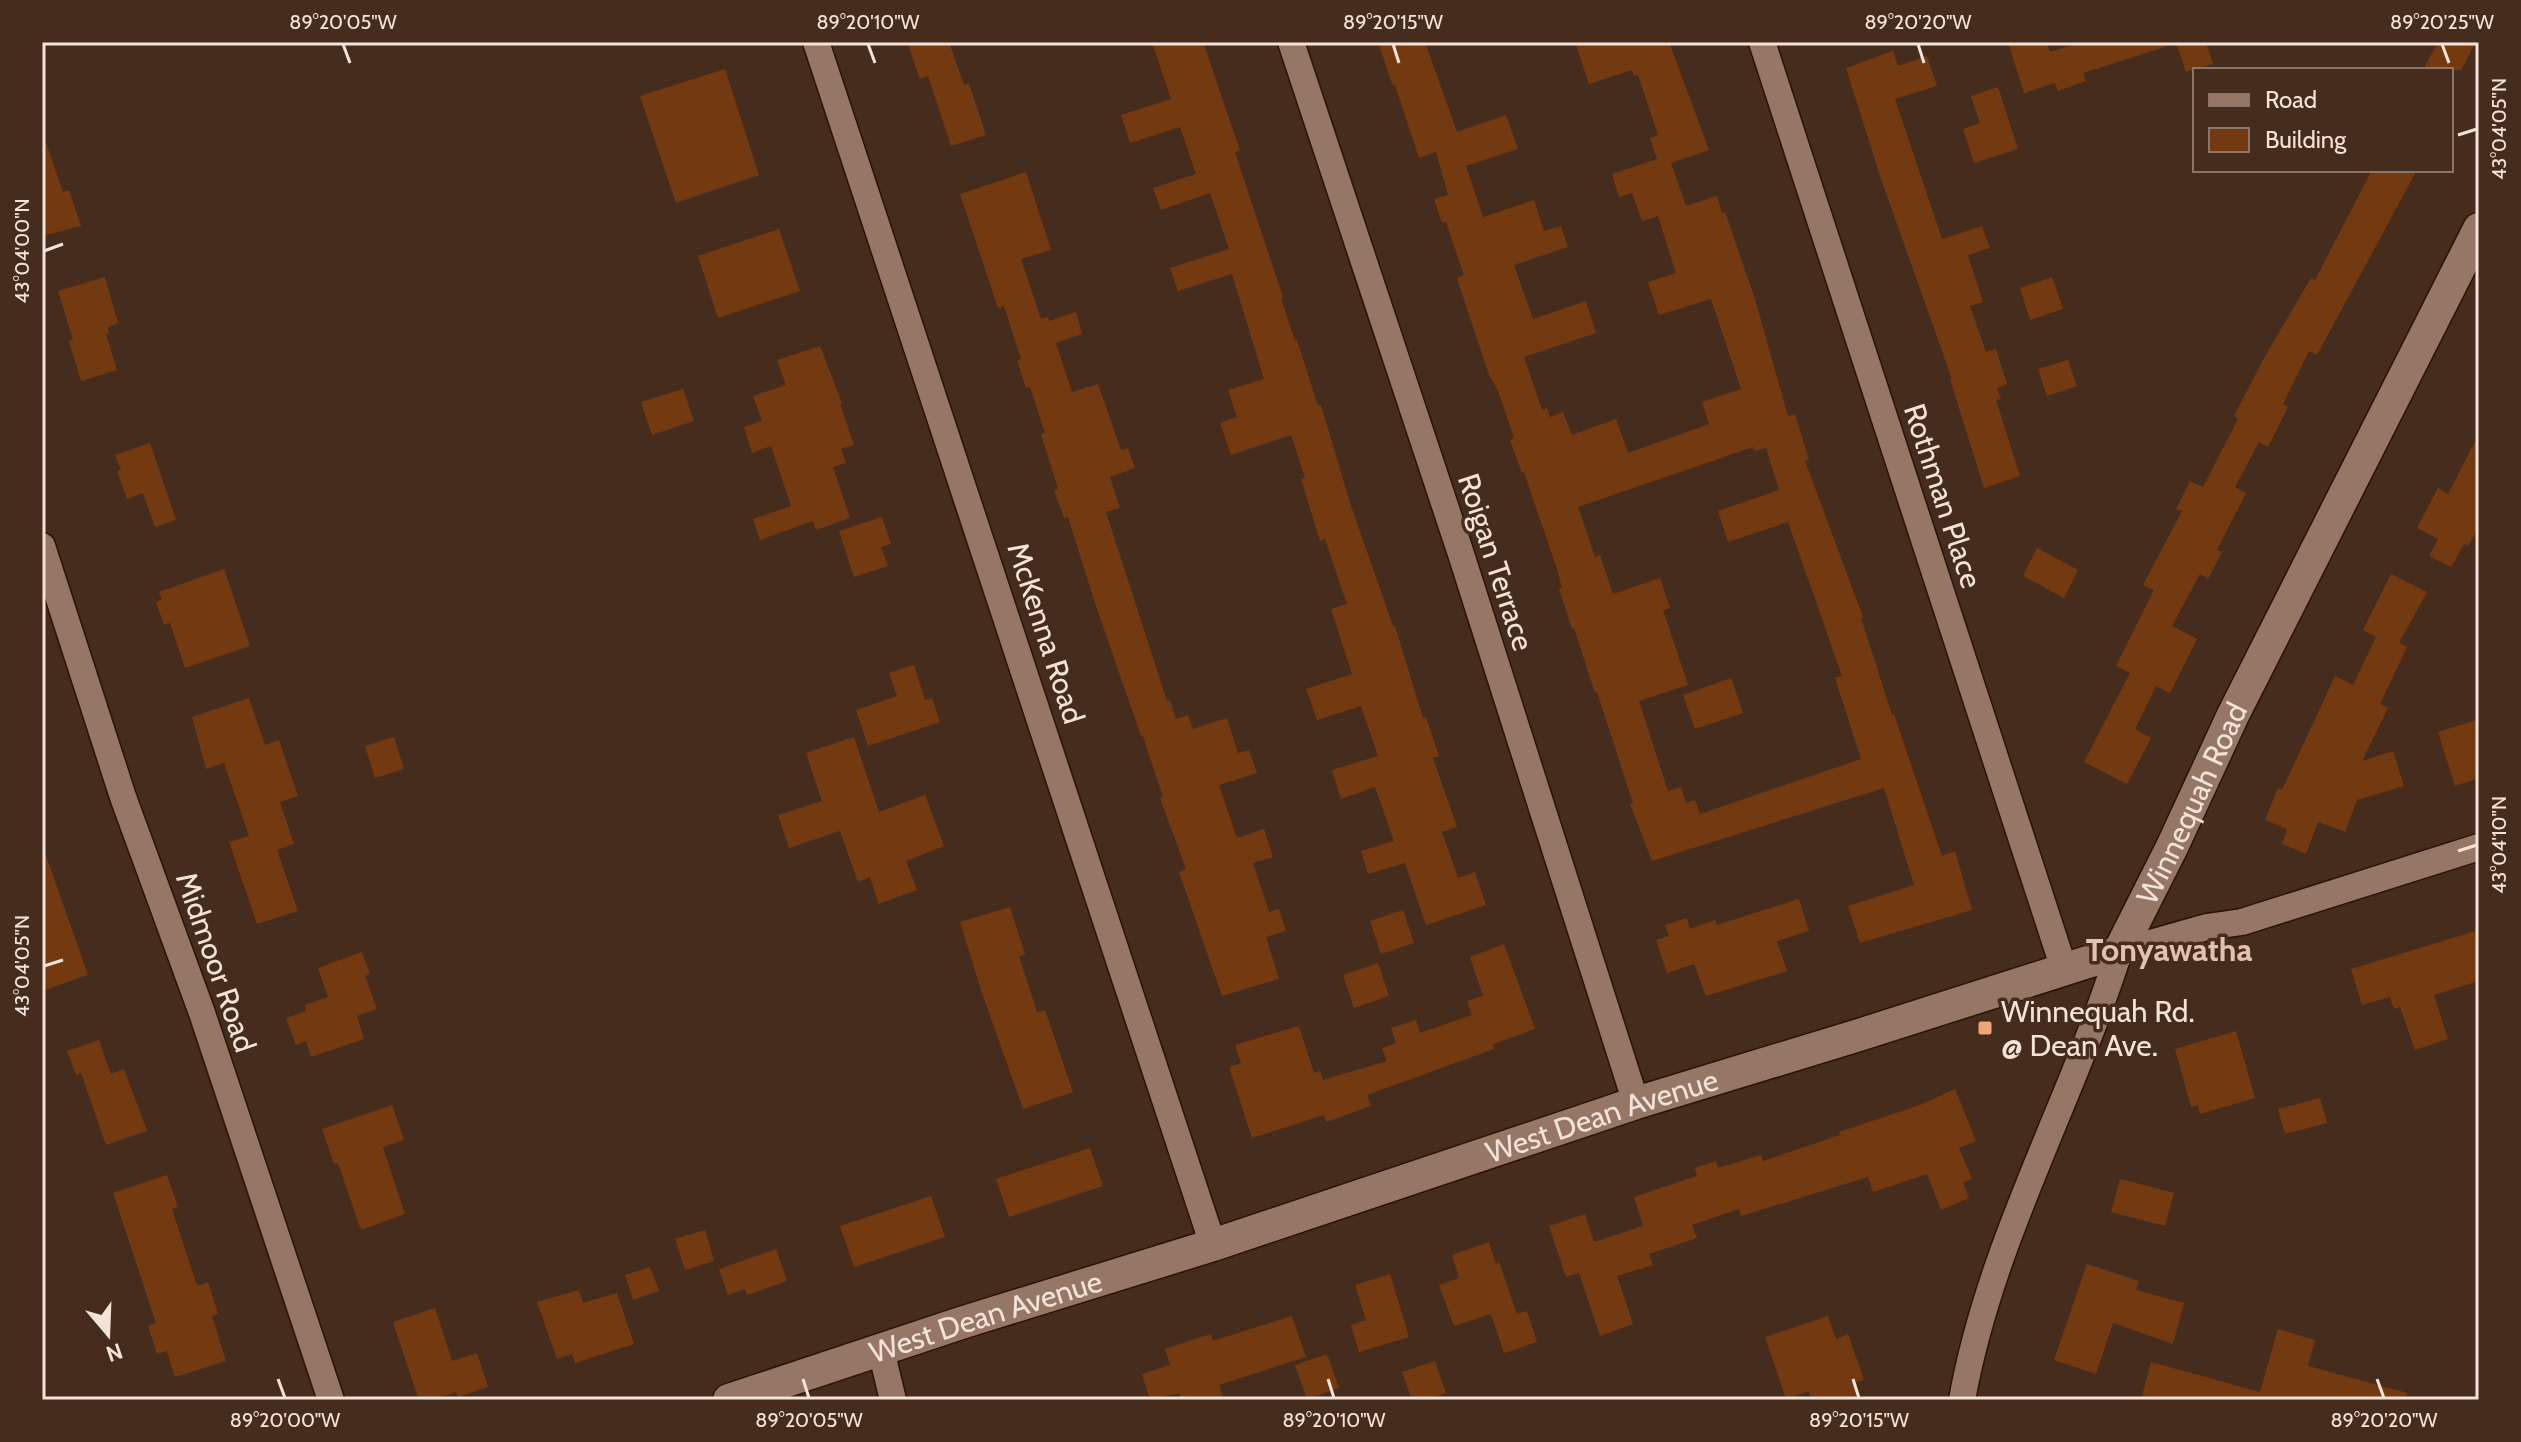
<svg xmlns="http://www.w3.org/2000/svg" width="2521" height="1442" viewBox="0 0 2521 1442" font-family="Cabin,sans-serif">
<rect width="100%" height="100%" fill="#462c1d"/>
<!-- building -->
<g fill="#733a12" fill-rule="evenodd">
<path d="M 907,42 L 949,42 L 964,85 L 969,84 L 986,135 L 951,146 L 928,76 L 920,79 Z"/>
<path d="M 1152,42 L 1203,42 L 1240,150 L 1235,152 L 1283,297 L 1281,298 L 1295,341 L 1297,340 L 1318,406 L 1321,405 L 1350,503 L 1393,626 L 1395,626 L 1423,718 L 1426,717 L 1439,756 L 1433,758 L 1457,827 L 1442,832 L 1458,878 L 1475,872 L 1486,905 L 1426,925 L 1405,863 L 1368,874 L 1361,851 L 1394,841 L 1375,787 L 1341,799 L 1332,770 L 1378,756 L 1361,706 L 1317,720 L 1306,689 L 1352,674 L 1331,609 L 1347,604 L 1325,539 L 1320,541 L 1301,479 L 1305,478 L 1291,435 L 1231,455 L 1220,423 L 1237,417 L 1228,390 L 1264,379 L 1232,274 L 1178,291 L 1170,268 L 1229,249 L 1210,193 L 1161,210 L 1153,188 L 1196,174 L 1180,127 L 1130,143 L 1122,118 L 1121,115 L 1171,99 Z"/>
<path d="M 1378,42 L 1425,42 L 1457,132 L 1506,115 L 1518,149 L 1466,166 L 1483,217 L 1534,200 L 1544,231 L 1561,226 L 1568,247 L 1514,265 L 1533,319 L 1586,301 L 1596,333 L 1524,357 L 1542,410 L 1547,408 L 1550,417 L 1563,412 L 1572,435 L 1616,419 L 1628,453 L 1709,424 L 1702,402 L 1741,389 L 1711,299 L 1659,315 L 1648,282 L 1676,273 L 1658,216 L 1642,221 L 1632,193 L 1619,197 L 1612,174 L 1657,159 L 1650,138 L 1658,135 L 1638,75 L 1634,76 L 1632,70 L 1589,84 L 1575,42 L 1669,42 L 1709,150 L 1671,163 L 1686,206 L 1717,196 L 1722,213 L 1725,212 L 1755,299 L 1788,416 L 1795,414 L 1809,460 L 1805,461 L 1863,617 L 1861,618 L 1892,715 L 1894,714 L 1942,856 L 1955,851 L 1972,910 L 1860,943 L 1848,906 L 1914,885 L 1884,788 L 1652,861 L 1630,804 L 1633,803 L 1597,692 L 1595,693 L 1574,628 L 1572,629 L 1559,589 L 1562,588 L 1557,569 L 1524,472 L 1522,473 L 1510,440 L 1514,438 L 1498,391 L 1489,375 L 1457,278 L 1464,275 L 1446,222 L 1442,223 L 1434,199 L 1448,195 L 1436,152 L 1419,158 L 1395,85 L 1393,86 ZM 1753,447 L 1755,451 L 1766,448 L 1779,490 L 1718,511 L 1728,542 L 1788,522 L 1842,676 L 1835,678 L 1861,759 L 1700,814 L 1695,800 L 1686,803 L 1681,787 L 1668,791 L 1639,701 L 1688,685 L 1663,610 L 1670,608 L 1660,578 L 1613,594 L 1600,555 L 1595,557 L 1578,507 Z"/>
<path d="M 2008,42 L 2047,42 L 2050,52 L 2082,42 L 2165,42 L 2165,47 L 2083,73 L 2086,81 L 2058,91 L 2055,83 L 2024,93 Z"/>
<path d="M 2176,42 L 2206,42 L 2213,64 L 2186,72 Z"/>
<path d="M 2438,42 L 2476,42 L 2461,70 L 2423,70 Z"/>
<path d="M 1893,51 L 1898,66 L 1927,56 L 1937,86 L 1895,99 L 1942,239 L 1982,226 L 1990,248 L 1968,255 L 1983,302 L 1970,306 L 1986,352 L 1996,349 L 2007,384 L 1997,388 L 2001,399 L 1996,400 L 2020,476 L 1984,488 L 1950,379 L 1952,379 L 1880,176 L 1846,68 Z"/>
<path d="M 725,69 L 759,175 L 676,203 L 640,96 Z"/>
<path d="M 1998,87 L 2018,149 L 1974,163 L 1963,129 L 1980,123 L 1971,96 Z"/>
<path d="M 46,143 L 63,192 L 69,190 L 81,226 L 42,236 L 42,144 Z"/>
<path d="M 2372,170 L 2417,170 L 2317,355 L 2309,351 L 2283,404 L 2288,407 L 2268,447 L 2259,442 L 2235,487 L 2246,493 L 2217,550 L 2222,552 L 2208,579 L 2200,574 L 2172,626 L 2197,639 L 2170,693 L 2156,686 L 2135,729 L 2151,738 L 2127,784 L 2084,762 L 2130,673 L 2116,666 L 2154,590 L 2143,585 L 2182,511 L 2176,509 L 2190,481 L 2203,487 L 2238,419 L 2234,416 L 2264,358 L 2311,278 L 2315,280 Z"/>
<path d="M 1026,172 L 1051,250 L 1021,259 L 1041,319 L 1048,317 L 1049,321 L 1076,312 L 1082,334 L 1056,343 L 1072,392 L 1098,384 L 1121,450 L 1128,448 L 1135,468 L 1110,477 L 1120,508 L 1106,512 L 1167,701 L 1170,700 L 1176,719 L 1188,715 L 1193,729 L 1227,718 L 1238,753 L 1249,750 L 1257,773 L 1219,785 L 1237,838 L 1264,829 L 1273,857 L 1253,863 L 1269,912 L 1279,909 L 1286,931 L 1266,937 L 1279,979 L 1222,996 L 1179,872 L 1186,869 L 1160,798 L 1163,797 L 1143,736 L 1141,736 L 1096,606 L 1068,517 L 1064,518 L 1054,490 L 1058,489 L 1041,434 L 1045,433 L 1030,387 L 1026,388 L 1017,360 L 1021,359 L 1004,306 L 998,308 L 960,194 Z"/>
<path d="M 779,229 L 800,291 L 718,318 L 698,256 Z"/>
<path d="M 105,277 L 118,323 L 108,327 L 109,333 L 106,334 L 117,370 L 81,381 L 69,341 L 73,340 L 58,291 Z"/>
<path d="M 2052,277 L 2063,309 L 2030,320 L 2020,288 Z"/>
<path d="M 820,346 L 842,403 L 840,404 L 854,445 L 841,449 L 846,463 L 833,467 L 850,518 L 816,530 L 813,521 L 760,540 L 753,519 L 791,506 L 771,446 L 752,453 L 744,427 L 762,421 L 753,396 L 786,385 L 777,360 Z"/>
<path d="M 2068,360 L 2077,386 L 2047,396 L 2038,369 Z"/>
<path d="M 683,389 L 694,421 L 652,435 L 641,402 Z"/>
<path d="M 2479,434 L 2479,527 L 2468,546 L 2464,544 L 2451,567 L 2429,556 L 2438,539 L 2417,528 L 2438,488 L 2448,494 Z"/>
<path d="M 150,443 L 176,520 L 155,527 L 143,493 L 127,499 L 117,471 L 121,470 L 115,455 Z"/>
<path d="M 882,517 L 891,544 L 881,547 L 888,566 L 854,577 L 839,531 Z"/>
<path d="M 2037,548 L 2078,570 L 2064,598 L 2023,576 Z"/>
<path d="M 224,569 L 250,646 L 185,668 L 170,623 L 164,625 L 156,602 L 162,600 L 159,592 Z"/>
<path d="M 2391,574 L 2427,592 L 2399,643 L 2407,647 L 2380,704 L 2388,708 L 2362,761 L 2393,751 L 2404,786 L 2357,800 L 2345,832 L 2318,822 L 2306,854 L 2282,844 L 2287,829 L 2265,820 L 2278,788 L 2282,790 L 2335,676 L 2353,685 L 2376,637 L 2363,630 Z"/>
<path d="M 914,665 L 925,700 L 932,698 L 940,722 L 868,746 L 856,710 L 897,696 L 889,673 Z"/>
<path d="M 1731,678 L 1743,713 L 1695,729 L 1683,695 Z"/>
<path d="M 249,698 L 265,745 L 279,740 L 298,796 L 280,802 L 294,844 L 277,850 L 298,911 L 257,924 L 229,842 L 249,836 L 224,763 L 206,769 L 192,717 Z"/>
<path d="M 2479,719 L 2479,778 L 2455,786 L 2438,732 Z"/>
<path d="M 394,737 L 404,769 L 375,778 L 365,746 Z"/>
<path d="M 854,737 L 879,812 L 925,795 L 944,846 L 906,861 L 917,890 L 879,904 L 870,877 L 858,882 L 840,831 L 789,848 L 778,815 L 822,801 L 806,753 Z"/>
<path d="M 42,853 L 45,853 L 88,975 L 42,991 Z"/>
<path d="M 1799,899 L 1809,931 L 1777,941 L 1787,971 L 1706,996 L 1694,964 L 1667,973 L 1656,940 L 1669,936 L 1665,925 L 1687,918 L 1690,929 L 1715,920 L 1717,925 Z"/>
<path d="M 1010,907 L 1025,954 L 1019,956 L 1037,1012 L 1045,1010 L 1073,1092 L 1023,1109 L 981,990 L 960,922 Z"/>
<path d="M 1403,910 L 1414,943 L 1381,954 L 1370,921 Z"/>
<path d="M 2479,930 L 2479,981 L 2434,995 L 2448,1039 L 2415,1050 L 2400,1007 L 2394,1009 L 2390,997 L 2362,1005 L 2351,969 Z"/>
<path d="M 1504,944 L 1535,1029 L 1493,1044 L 1494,1049 L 1367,1095 L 1371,1106 L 1326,1122 L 1324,1115 L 1252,1138 L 1229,1067 L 1241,1063 L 1235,1045 L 1299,1026 L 1314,1073 L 1320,1071 L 1323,1080 L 1387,1061 L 1382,1048 L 1396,1043 L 1391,1028 L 1416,1020 L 1420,1033 L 1472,1015 L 1467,1001 L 1483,996 L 1470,957 Z"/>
<path d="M 362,952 L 370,974 L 365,976 L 377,1009 L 357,1016 L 364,1039 L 311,1057 L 306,1041 L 296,1045 L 286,1018 L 306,1011 L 305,1005 L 328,997 L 318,968 Z"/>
<path d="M 1378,963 L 1389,996 L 1354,1008 L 1343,975 Z"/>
<path d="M 2236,1031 L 2255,1098 L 2200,1114 L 2198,1105 L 2191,1107 L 2175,1049 Z"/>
<path d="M 99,1040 L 111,1074 L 124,1069 L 147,1131 L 106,1145 L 81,1073 L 76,1075 L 67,1051 Z"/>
<path d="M 1955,1089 L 1976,1141 L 1959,1148 L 1972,1179 L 1963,1183 L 1969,1198 L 1941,1210 L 1927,1174 L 1873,1192 L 1868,1177 L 1741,1216 L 1739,1209 L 1692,1225 L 1697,1238 L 1649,1254 L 1653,1265 L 1617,1276 L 1633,1324 L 1600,1336 L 1579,1273 L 1566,1277 L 1549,1226 L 1585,1214 L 1594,1242 L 1643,1226 L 1634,1197 L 1697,1176 L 1695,1168 L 1716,1161 L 1718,1168 L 1761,1155 L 1763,1161 L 1840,1135 L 1839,1132 L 1920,1105 Z"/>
<path d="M 2320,1098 L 2327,1123 L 2285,1134 L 2278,1109 Z"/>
<path d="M 392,1105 L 404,1140 L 383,1147 L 405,1214 L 361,1230 L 338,1163 L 334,1164 L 322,1129 Z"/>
<path d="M 1090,1148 L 1103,1186 L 1009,1217 L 996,1179 Z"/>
<path d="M 167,1175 L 178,1207 L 172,1209 L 197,1286 L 208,1282 L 218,1314 L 212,1316 L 226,1361 L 175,1377 L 167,1351 L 157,1354 L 148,1326 L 156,1323 L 113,1193 Z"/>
<path d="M 2120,1179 L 2174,1193 L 2165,1226 L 2111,1212 Z"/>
<path d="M 931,1196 L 945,1237 L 854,1267 L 840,1226 Z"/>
<path d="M 705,1230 L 714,1261 L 685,1270 L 675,1239 Z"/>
<path d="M 1489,1242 L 1496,1264 L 1499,1262 L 1517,1314 L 1527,1311 L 1537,1342 L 1504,1353 L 1491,1314 L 1454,1326 L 1439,1285 L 1459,1278 L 1452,1255 Z"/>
<path d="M 776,1249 L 787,1281 L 747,1295 L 745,1289 L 728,1295 L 719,1269 Z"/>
<path d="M 2087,1264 L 2139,1281 L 2136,1290 L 2184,1303 L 2173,1344 L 2113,1323 L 2096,1374 L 2054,1360 Z"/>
<path d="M 650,1267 L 659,1291 L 633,1300 L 625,1275 Z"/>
<path d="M 1390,1274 L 1409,1337 L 1359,1352 L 1351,1325 L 1366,1320 L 1355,1285 Z"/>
<path d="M 579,1290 L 583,1303 L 617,1293 L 634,1344 L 575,1363 L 572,1354 L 557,1359 L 537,1302 Z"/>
<path d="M 435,1308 L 452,1361 L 477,1353 L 488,1387 L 458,1397 L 456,1392 L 431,1400 L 419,1400 L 393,1322 Z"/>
<path d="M 1292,1316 L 1306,1357 L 1219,1385 L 1224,1400 L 1181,1400 L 1179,1393 L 1150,1400 L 1142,1374 L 1170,1365 L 1165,1349 L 1211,1334 L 1213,1341 Z"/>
<path d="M 1828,1316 L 1836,1339 L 1848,1334 L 1864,1380 L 1854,1383 L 1860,1400 L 1812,1400 L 1809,1391 L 1786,1399 L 1765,1337 Z"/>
<path d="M 2278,1329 L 2315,1340 L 2308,1366 L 2407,1393 L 2406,1400 L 2141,1400 L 2151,1362 L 2260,1392 Z"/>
<path d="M 1327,1354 L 1339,1388 L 1307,1399 L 1295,1365 Z"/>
<path d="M 1435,1361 L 1446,1393 L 1426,1400 L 1412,1400 L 1402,1372 Z"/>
</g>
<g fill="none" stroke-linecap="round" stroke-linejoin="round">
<defs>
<g id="minor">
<path d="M 816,42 L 1213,1245"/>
<path d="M 1291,42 L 1461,554 L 1636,1103"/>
<path d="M 1762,42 L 2064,969"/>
<path d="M 42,546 L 123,797 L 202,1013 L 331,1400"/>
<path d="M 881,1350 L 893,1400"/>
<path d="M 1962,1400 C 1990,1243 2071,1103 2119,952 L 2207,927 L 2242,922 L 2479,847"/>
</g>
<g id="tertiary">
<path id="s1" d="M 729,1400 L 961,1323 L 1213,1245 L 1636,1103 L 1859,1035 L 2119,952 L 2172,847 L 2233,715 L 2479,229"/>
</g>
</defs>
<!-- minor casing -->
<use href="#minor" stroke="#2b1305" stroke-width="29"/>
<!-- tertiary casing -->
<use href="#tertiary" stroke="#2b1305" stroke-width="35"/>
<!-- minor -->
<use href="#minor" stroke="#967766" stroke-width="26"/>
<!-- tertiary -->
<use href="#tertiary" stroke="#967766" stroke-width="32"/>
</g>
<!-- ticks -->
<path fill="none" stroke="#f4e3d9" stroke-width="3" d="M 343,44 L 350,63M 868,44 L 875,63M 1393,44 L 1399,63M 1918,44 L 1924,63M 2442,44 L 2449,63M 2458,135 L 2477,129M 44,251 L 63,244M 2458,851 L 2477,845M 44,966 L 63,960M 278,1379 L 285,1398M 803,1379 L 809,1398M 1328,1379 L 1334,1398M 1853,1379 L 1859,1398M 2377,1379 L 2384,1398"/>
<!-- markers -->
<rect fill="#efa377" stroke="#462c1d" stroke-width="3" x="1977" y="1020" width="16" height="16" rx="4"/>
<g text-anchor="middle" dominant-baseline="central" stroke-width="7" stroke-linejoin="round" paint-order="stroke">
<!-- street labels -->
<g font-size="30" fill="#f4e3d9" stroke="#462c1d">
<text transform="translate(1943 496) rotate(72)">Rothman Place</text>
<text transform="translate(1496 562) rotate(72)">Roigan Terrace</text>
<text transform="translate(1046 633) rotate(72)">McKenna Road</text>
<text stroke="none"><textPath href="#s1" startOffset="1626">Winnequah Road</textPath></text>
<text transform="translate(216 962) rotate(71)">Midmoor Road</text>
<text stroke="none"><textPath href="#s1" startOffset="918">West Dean Avenue</textPath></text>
<text stroke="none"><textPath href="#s1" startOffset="270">West Dean Avenue</textPath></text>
</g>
<!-- poi labels -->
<g font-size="30" fill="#f4e3d9" stroke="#462c1d" text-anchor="start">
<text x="2001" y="1011">Winnequah Rd.<tspan x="2001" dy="34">@ Dean Ave.</tspan></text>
</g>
<!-- neighbourhood labels -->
<g font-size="32" font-weight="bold" fill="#e3c1af" stroke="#462c1d">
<text x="2169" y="949">Tonyawatha</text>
</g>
</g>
<!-- border -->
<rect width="2521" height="1442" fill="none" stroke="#462c1d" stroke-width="88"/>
<!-- legend -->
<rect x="2193" y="68" width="260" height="104" fill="#462c1d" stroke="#8c7568" stroke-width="2"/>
<rect x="2209" y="94" width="40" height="12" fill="#967766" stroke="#8c7568" stroke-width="2"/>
<text x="2265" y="108" font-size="24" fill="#f4e3d9">Road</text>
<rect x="2209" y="128" width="40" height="24" fill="#733a12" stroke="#8c7568" stroke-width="2"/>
<text x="2265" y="148" font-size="24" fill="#f4e3d9">Building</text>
<!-- north arrow -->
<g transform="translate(108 1334) rotate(161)" stroke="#462c1d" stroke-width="6" paint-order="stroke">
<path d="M0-6L14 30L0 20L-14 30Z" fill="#f4e3d9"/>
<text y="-12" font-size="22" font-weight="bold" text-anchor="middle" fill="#f4e3d9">N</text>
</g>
<rect x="44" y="44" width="2433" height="1354" fill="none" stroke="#f4e3d9" stroke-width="3"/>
<g font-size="20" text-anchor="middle" fill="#f4e3d9">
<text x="343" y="29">89°20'05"W</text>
<text x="868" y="29">89°20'10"W</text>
<text x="1393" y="29">89°20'15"W</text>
<text x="1918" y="29">89°20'20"W</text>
<text x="2442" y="29">89°20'25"W</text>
<text transform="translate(2499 129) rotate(-90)" y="7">43°04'05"N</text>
<text transform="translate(22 251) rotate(-90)" y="7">43°04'00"N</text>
<text transform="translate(2499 845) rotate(-90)" y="7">43°04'10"N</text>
<text transform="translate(22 966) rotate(-90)" y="7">43°04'05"N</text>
<text x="285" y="1427">89°20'00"W</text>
<text x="809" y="1427">89°20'05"W</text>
<text x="1334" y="1427">89°20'10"W</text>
<text x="1859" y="1427">89°20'15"W</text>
<text x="2384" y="1427">89°20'20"W</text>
</g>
</svg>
